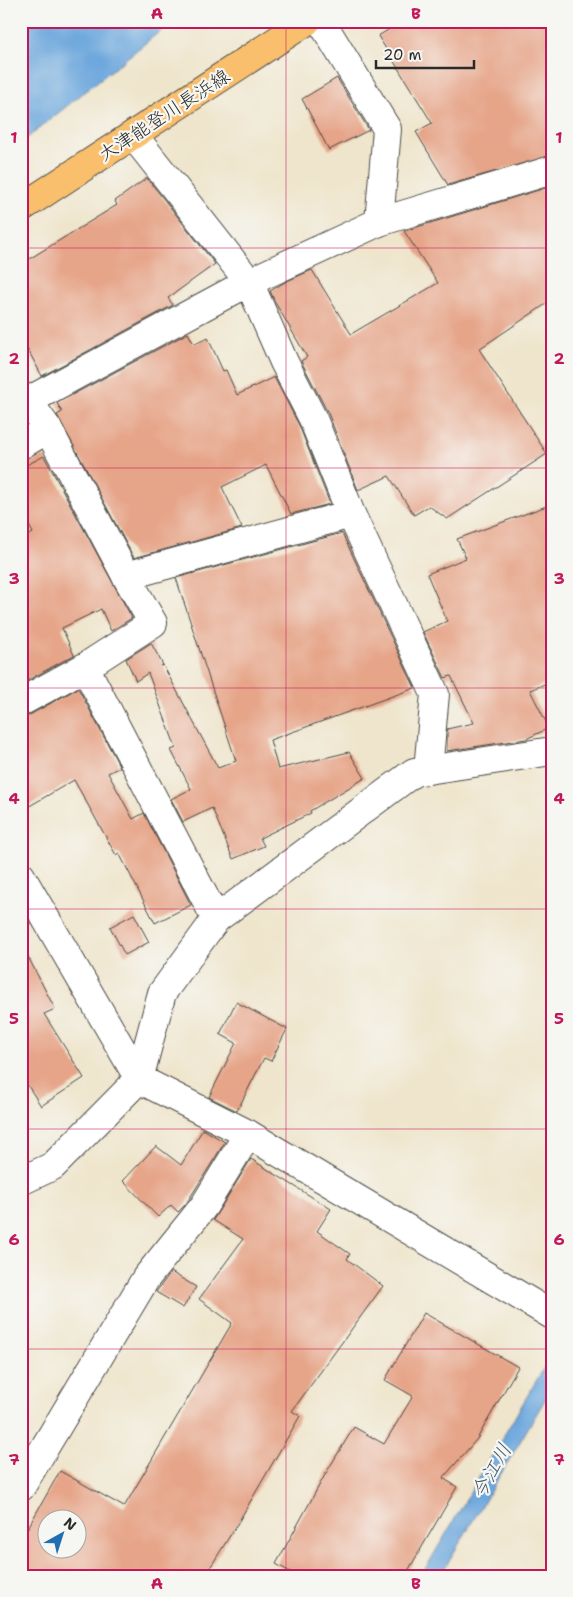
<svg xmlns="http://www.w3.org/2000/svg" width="573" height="1597" viewBox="0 0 573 1597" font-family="'Shantell Sans','Klee One',sans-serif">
<rect width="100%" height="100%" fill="#f6f6f2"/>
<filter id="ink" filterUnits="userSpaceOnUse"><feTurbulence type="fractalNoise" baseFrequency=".02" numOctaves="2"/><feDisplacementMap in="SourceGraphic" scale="10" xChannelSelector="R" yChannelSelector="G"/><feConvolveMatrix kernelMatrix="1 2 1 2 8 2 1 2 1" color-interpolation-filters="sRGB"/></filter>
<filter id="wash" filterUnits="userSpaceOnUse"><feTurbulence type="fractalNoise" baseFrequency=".0096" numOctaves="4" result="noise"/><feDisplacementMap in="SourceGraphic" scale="20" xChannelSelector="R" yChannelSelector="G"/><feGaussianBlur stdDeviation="1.12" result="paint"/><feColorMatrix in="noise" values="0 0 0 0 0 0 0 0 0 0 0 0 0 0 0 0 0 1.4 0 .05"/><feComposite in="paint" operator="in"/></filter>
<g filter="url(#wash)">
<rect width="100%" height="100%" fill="#efe5cc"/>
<!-- water -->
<g fill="#6da7dd" stroke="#4c6984">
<path d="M 21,21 L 173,21 L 21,143 Z"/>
<path d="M 552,1354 L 552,1388 L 440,1576 L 421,1576 Z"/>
</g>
<g id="blocks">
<!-- building -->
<g fill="#e6a488" fill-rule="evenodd">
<path d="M 403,21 L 552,21 L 552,155 L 448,185 L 416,132 L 432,123 L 378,36 Z"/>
<path d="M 337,78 L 369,130 L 329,150 L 302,99 Z"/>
<path d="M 147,178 L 215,264 L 168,298 L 173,305 L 42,376 L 21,337 L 21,264 L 117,205 L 115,201 Z"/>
<path d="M 552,186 L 552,300 L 479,349 L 547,454 L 447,519 L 429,506 L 414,515 L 389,476 L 358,490 L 328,413 L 301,361 L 307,357 L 276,304 L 270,291 L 285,282 L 312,270 L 351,334 L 438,283 L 404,231 Z"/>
<path d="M 188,333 L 194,344 L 208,338 L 223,371 L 226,370 L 237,395 L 274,377 L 299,425 L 330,504 L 291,514 L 266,465 L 222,487 L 242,528 L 134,558 L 57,415 L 62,412 L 57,403 Z"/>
<path d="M 44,456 L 132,618 L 111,631 L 101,609 L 62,628 L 74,655 L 21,684 L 21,539 L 33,533 L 21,511 L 21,468 Z"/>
<path d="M 552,504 L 552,681 L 530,690 L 549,728 L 526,739 L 447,751 L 447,729 L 474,723 L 451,676 L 445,678 L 423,632 L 447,621 L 427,574 L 466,558 L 457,539 Z"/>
<path d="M 342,533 L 415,688 L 270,740 L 278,769 L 349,752 L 365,778 L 310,811 L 311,813 L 260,838 L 264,846 L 233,859 L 212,808 L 183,822 L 171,799 L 191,789 L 171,750 L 176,748 L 148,673 L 136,681 L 126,659 L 151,643 L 163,665 L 161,666 L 163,665 L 218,768 L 236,761 L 176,578 Z"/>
<path d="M 78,688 L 120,767 L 108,773 L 133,819 L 144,813 L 191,905 L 155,923 L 119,853 L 116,855 L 74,780 L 21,811 L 21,718 L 28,716 Z"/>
<path d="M 134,914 L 149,942 L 125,955 L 110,927 Z"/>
<path d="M 21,943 L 55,1009 L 44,1014 L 84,1078 L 41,1106 L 21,1075 Z"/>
<path d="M 236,1002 L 287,1029 L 271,1061 L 264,1058 L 237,1111 L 209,1097 L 236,1043 L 220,1034 Z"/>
<path d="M 203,1129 L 225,1142 L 186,1204 L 178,1212 L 171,1205 L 158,1217 L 123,1181 L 156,1146 L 181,1165 Z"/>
<path d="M 251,1159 L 331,1209 L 317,1231 L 350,1254 L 347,1259 L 383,1286 L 292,1411 L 300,1416 L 239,1521 L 205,1576 L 21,1576 L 21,1540 L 60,1471 L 124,1507 L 232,1323 L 199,1299 L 243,1239 L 213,1220 ZM 48,1520 L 78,1520 L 78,1550 L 48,1550 Z"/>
<path d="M 171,1272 L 196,1287 L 183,1308 L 156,1292 Z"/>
<path d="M 424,1313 L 518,1367 L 477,1439 L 443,1478 L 457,1487 L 405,1576 L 297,1576 L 276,1564 L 326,1473 L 354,1427 L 384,1444 L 413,1396 L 385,1380 Z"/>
</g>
</g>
</g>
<g filter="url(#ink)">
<use href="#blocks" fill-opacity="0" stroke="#484743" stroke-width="1"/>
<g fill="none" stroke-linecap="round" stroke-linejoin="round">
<defs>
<g id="minor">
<path d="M 321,21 L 387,129 L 379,222"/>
<path d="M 133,135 L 249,282 L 284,362 L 313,419 L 351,514"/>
<path d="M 48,429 L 126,576 L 351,514 L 435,694 L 428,770"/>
<path d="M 21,445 L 48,429 L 28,401 L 249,282 L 379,222 L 552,170"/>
<path d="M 85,667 L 216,919"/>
<path d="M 21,702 L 85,667 L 153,623 L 126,576"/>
<path d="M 21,876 L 139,1079 L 248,1134 L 552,1315"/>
<path d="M 21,1181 L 53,1166 L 139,1079 L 162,993 L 216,919 L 414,772 L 552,751"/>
<path d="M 21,1487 L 146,1278 L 204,1206 L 248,1134"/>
</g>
<path id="major" d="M 21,208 L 307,21"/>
</defs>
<!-- minor casing -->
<use href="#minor" stroke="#484743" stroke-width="30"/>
<!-- major casing -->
<use href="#major" stroke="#484743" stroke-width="30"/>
<!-- minor -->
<use href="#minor" stroke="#fff" stroke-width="28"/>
<!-- major -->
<use href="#major" stroke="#f9bf6d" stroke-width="28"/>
</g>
</g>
<!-- grid -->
<path fill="none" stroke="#c2185b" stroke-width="1" stroke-opacity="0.55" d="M 286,21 L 286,1576M 21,248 L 552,248M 21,468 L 552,468M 21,688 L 552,688M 21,909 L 552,909M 21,1129 L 552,1129M 21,1349 L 552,1349"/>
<g text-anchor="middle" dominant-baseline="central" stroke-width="4.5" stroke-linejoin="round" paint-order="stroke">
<!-- street labels -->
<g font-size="19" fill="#2b2b2b" stroke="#f6f6f2">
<text transform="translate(164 115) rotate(-33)">大津能登川長浜線</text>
</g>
<!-- water labels -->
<g font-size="20" font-style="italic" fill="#425669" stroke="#f6f6f2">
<text transform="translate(491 1471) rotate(-60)">今江川</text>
</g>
</g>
<!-- margin -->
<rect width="573" height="1597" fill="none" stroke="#f6f6f2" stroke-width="55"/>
<!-- north arrow -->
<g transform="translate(62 1534) rotate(39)"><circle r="24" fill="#f6f6f2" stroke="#a5a5a2"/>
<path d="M0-4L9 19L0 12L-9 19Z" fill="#1f6fb2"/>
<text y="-8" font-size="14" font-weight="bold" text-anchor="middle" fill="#2b2b2b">N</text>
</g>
<!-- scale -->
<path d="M376 60v8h98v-8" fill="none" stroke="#2b2b2b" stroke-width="2.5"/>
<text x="383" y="60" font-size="15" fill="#2b2b2b" stroke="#f6f6f2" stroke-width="4" paint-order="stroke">20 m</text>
<rect x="28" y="28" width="518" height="1542" fill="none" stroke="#c2185b" stroke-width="2"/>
<g font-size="16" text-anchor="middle" font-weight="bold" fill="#c2185b">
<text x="157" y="19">A</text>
<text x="416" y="19">B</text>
<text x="14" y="143">1</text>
<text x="559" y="143">1</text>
<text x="14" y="364">2</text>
<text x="559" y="364">2</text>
<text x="14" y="584">3</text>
<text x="559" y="584">3</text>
<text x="14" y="804">4</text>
<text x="559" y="804">4</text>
<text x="14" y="1024">5</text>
<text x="559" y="1024">5</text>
<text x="14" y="1245">6</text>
<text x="559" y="1245">6</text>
<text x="14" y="1465">7</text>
<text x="559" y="1465">7</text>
<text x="157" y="1589">A</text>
<text x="416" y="1589">B</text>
</g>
</svg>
